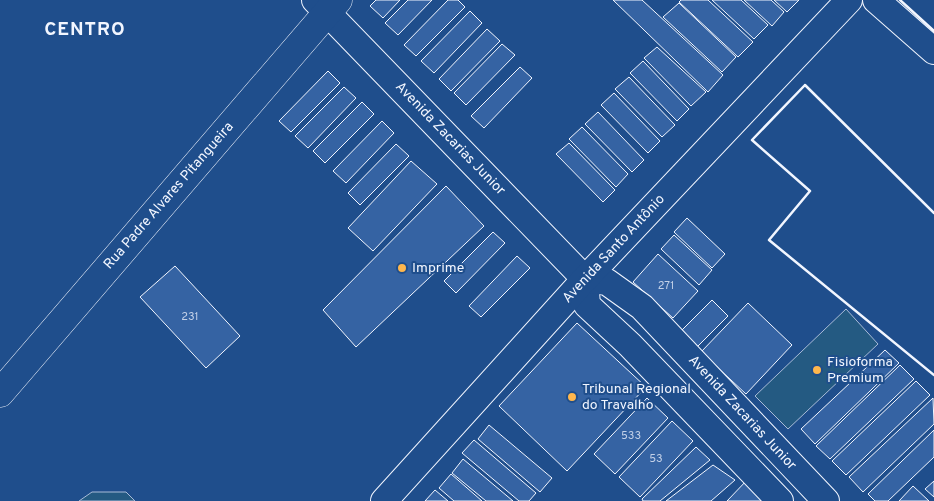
<svg xmlns="http://www.w3.org/2000/svg" width="934" height="501" viewBox="0 0 934 501" font-family="Overpass,sans-serif">
<rect width="100%" height="100%" fill="#1f4e8c"/>
<!-- green -->
<g fill="#245a82" stroke="#a8bbd7">
<path d="M 846,309 L 878,344 L 788,429 L 755,396 Z"/>
<path d="M 92,492 L 126,492 L 135,501 L 79,501 Z"/>
</g>
<!-- building -->
<g fill="#3563a3" stroke="#f2f6ff">
<path d="M 376,0 L 400,0 L 383,18 L 370,6 Z"/>
<path d="M 408,0 L 432,0 L 398,35 L 385,23 Z"/>
<path d="M 448,0 L 458,0 L 465,7 L 416,56 L 404,45 Z"/>
<path d="M 613,0 L 642,0 L 723,75 L 708,92 Z"/>
<path d="M 681,0 L 708,0 L 753,42 L 738,57 L 679,2 Z"/>
<path d="M 712,0 L 741,0 L 768,25 L 754,39 Z"/>
<path d="M 744,0 L 771,0 L 784,12 L 772,26 Z"/>
<path d="M 774,0 L 799,0 L 787,12 Z"/>
<path d="M 679,3 L 736,57 L 722,72 L 663,17 Z"/>
<path d="M 470,11 L 482,23 L 434,73 L 421,61 Z"/>
<path d="M 487,29 L 500,41 L 451,91 L 439,79 Z"/>
<path d="M 502,44 L 515,55 L 466,105 L 454,93 Z"/>
<path d="M 657,47 L 706,92 L 691,106 L 644,58 Z"/>
<path d="M 643,61 L 689,109 L 677,121 L 630,73 Z"/>
<path d="M 520,67 L 532,78 L 484,128 L 471,116 Z"/>
<path d="M 328,71 L 340,83 L 291,132 L 279,121 Z"/>
<path d="M 629,77 L 675,125 L 662,137 L 615,89 Z"/>
<path d="M 344,87 L 356,98 L 308,148 L 295,136 Z"/>
<path d="M 614,93 L 660,141 L 648,153 L 601,105 Z"/>
<path d="M 362,102 L 374,114 L 325,163 L 313,151 Z"/>
<path d="M 598,112 L 644,160 L 632,172 L 585,124 Z"/>
<path d="M 382,121 L 394,133 L 346,183 L 333,171 Z"/>
<path d="M 582,127 L 628,174 L 616,187 L 569,139 Z"/>
<path d="M 569,143 L 615,190 L 603,202 L 556,154 Z"/>
<path d="M 396,144 L 409,156 L 360,205 L 348,193 Z"/>
<path d="M 411,161 L 437,184 L 373,251 L 348,228 Z"/>
<path d="M 446,186 L 484,226 L 356,347 L 323,310 Z"/>
<path d="M 687,218 L 725,254 L 712,268 L 674,232 Z"/>
<path d="M 493,232 L 505,243 L 456,293 L 444,281 Z"/>
<path d="M 674,235 L 712,270 L 699,285 L 661,249 Z"/>
<path d="M 658,254 L 698,291 L 673,318 L 633,282 Z"/>
<path d="M 517,256 L 530,268 L 481,317 L 469,306 Z"/>
<path d="M 175,266 L 240,336 L 206,368 L 140,297 Z"/>
<path d="M 712,300 L 728,316 L 697,347 L 681,331 Z"/>
<path d="M 748,303 L 792,345 L 746,394 L 701,352 Z"/>
<path d="M 577,323 L 646,387 L 567,471 L 499,406 Z"/>
<path d="M 885,350 L 899,363 L 815,444 L 801,429 Z"/>
<path d="M 900,365 L 914,379 L 830,459 L 816,446 Z"/>
<path d="M 916,381 L 930,395 L 846,475 L 832,461 Z"/>
<path d="M 647,398 L 668,418 L 615,474 L 594,454 Z"/>
<path d="M 933,398 L 934,424 L 863,492 L 849,477 Z"/>
<path d="M 672,421 L 693,441 L 640,497 L 619,477 Z"/>
<path d="M 489,425 L 552,478 L 540,492 L 478,439 Z"/>
<path d="M 934,430 L 934,457 L 888,501 L 875,501 L 868,494 Z"/>
<path d="M 474,440 L 536,493 L 529,501 L 519,501 L 462,453 Z"/>
<path d="M 696,447 L 710,460 L 660,501 L 643,501 L 642,499 Z"/>
<path d="M 463,459 L 513,501 L 486,501 L 452,473 Z"/>
<path d="M 713,465 L 735,480 L 711,501 L 666,501 Z"/>
<path d="M 451,474 L 482,501 L 454,501 L 439,488 Z"/>
<path d="M 748,479 L 770,501 L 727,501 Z"/>
<path d="M 934,481 L 934,497 L 925,489 Z"/>
<path d="M 913,486 L 929,501 L 899,501 Z"/>
<path d="M 435,490 L 448,501 L 425,501 Z"/>
</g>
<g fill="none" stroke-linecap="round" stroke-linejoin="round">
<defs>
<g id="minor">
<path d="M 315,0 L 585,279 L 587,305 L 630,345 L 780,501"/>
<path d="M 876,0 L 934,51"/>
<path d="M 585,279 L 607,282 L 642,307 L 826,501"/>
<path d="M 384,501 L 585,279 L 849,0"/>
</g>
<path id="tertiary" d="M 0,393 L 338,0"/>
</defs>
<!-- minor casing -->
<use href="#minor" stroke="#f2f6ff" stroke-width="28"/>
<!-- tertiary casing -->
<use href="#tertiary" stroke="#f2f6ff" stroke-width="29"/>
<!-- minor -->
<use href="#minor" stroke="#1f4e8c" stroke-width="26"/>
<!-- tertiary -->
<use href="#tertiary" stroke="#1f4e8c" stroke-width="28"/>
<!-- wall -->
<g stroke="#f2f6ff" stroke-width="2.5">
<path d="M 900,0 L 934,31"/>
<path d="M 934,213 L 805,85 L 752,140 L 810,191 L 769,240 L 934,375"/>
</g>
</g>
<!-- markers -->
<g fill="#ffb74d" stroke="#1f4e8c" stroke-width="2">
<circle cx="402" cy="268" r="5"/>
<circle cx="817" cy="370" r="5"/>
<circle cx="572" cy="397" r="5"/>
</g>
<g text-anchor="middle" dominant-baseline="central" stroke-width="4" stroke-linejoin="round" paint-order="stroke">
<!-- number labels -->
<g font-size="11" fill="#c3d1e8">
<text x="666" y="286">271</text>
<text x="190" y="317">231</text>
<text x="631" y="436">533</text>
<text x="656" y="459">53</text>
</g>
<!-- street labels -->
<g font-size="14" fill="#f2f6ff" stroke="#1f4e8c">
<text transform="translate(450 139) rotate(46)">Avenida Zacarias Junior</text>
<text transform="translate(169 196) rotate(-49)">Rua Padre Alvares Pitangueira</text>
<text transform="translate(614 249) rotate(-47)">Avenida Santo Antônio</text>
<text transform="translate(742 413) rotate(47)">Avenida Zacarias Junior</text>
</g>
<!-- poi labels -->
<g font-size="14" fill="#f2f6ff" stroke="#1f4e8c" text-anchor="start">
<text x="412" y="268">Imprime</text>
<text x="827" y="362">Fisioforma<tspan x="827" dy="16">Premium</tspan></text>
<text x="582" y="389">Tribunal Regional<tspan x="582" dy="16">do Travalho</tspan></text>
</g>
<!-- district labels -->
<g font-size="19" font-weight="bold" letter-spacing="1" fill="#f2f6ff" stroke="#1f4e8c">
<text x="85" y="30">CENTRO</text>
</g>
</g>
</svg>
